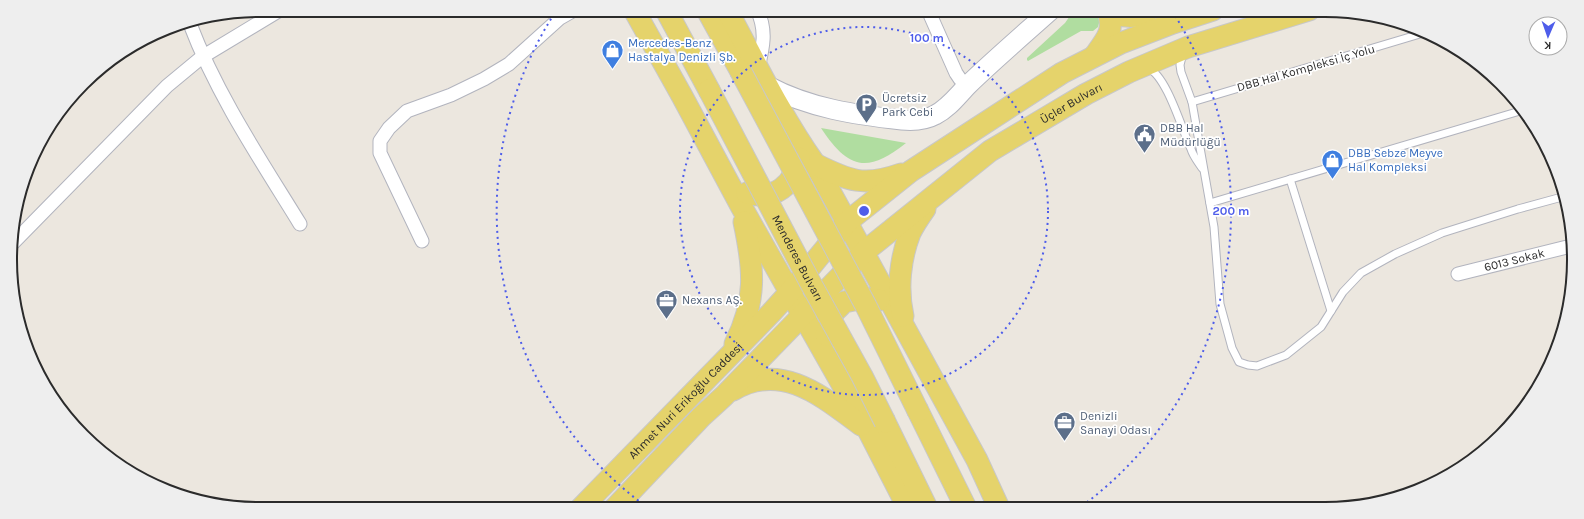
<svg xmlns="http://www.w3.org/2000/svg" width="1584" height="519" viewBox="0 0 1584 519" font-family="Karla,sans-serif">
<rect width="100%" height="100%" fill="#ece7df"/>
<!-- green -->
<g fill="#b0dda0">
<path d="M 1074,10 L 1094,10 L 1098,14 L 1100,19 L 1098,27 L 1093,31 L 1081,31 L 1028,61 L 1027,60 L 1027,58 L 1065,23 Z"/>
<path d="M 821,128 L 906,143 C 867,174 848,169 821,128 Z"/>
</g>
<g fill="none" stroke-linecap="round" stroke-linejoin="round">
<defs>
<g id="lane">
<path d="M 1183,53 L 1180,65 L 1181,72 L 1192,102 L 1214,227 L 1220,304 L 1232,348 L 1239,362 L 1248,365 L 1257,366 L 1286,355 L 1321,327 L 1343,292 L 1361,273 L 1395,254 L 1442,233 L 1518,209 L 1562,197"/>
<path d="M 1148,68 C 1167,76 1182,130 1191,149 C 1193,156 1198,162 1202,168"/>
<path d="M 1192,102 L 1420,34"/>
<path d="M 1290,179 L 1331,311"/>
<path d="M 1210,203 L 1520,111"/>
</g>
<g id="street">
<path d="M 757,10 C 767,30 763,47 758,68"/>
<path d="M 928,10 L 956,73 L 960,79 L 968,85"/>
<path d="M 190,24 C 217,95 260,159 300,224"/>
<path d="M 422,241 L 380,153 L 380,141 L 389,128 L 407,111 L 451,95 L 484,79 L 509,64 L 560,18 L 574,10"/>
<path d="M 13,243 L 167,86 L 202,57 L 280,10"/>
<path id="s1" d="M 1458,274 L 1571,246"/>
</g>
<path id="secondary" d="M 768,86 C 809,108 856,115 902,120 C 913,121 924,121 935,115 C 949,108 958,95 969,84 C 995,59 1023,35 1051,10"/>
<g id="primary">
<path d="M 634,10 L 682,96 L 741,206 L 868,430 L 908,508"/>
<path d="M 666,10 L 709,90"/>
<path d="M 707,10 L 740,70"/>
<path d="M 727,10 C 755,62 781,116 815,164 L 977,460 L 999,508"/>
<path d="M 1109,10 C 1121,18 1137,19 1149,10"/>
<path d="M 1095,55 C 1106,40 1116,29 1107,10"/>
<path d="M 815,164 C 849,181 864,187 901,174"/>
<path d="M 747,193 C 775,201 794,185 799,158"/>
<path d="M 903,316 C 897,289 900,259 910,233 C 914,225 920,216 925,209"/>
<path d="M 826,335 L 832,314 L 844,302 L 864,298 L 879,300"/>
<path d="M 735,344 C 757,300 754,269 744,222"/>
<path d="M 733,390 C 782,361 823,397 861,425"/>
<path d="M 918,411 L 966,508"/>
<path d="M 885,422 L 927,508"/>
<path id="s2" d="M 581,508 L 771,313 L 790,292 L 847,222 L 911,171 L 1062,73 L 1121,43 L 1173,23 L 1213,10"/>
<path id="s3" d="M 615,508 L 701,417 L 724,396 L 864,252 L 990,151 L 1086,94 L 1129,72 L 1188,47 L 1309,10"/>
</g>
</defs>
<!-- lane casing -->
<use href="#lane" stroke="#b2b4be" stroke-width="9"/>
<!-- street casing -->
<use href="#street" stroke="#b2b4be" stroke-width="15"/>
<!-- secondary casing -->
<use href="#secondary" stroke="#b2b4be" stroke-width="21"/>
<!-- primary casing -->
<use href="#primary" stroke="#c8c8c8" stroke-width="23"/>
<!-- lane -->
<use href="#lane" stroke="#fff" stroke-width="7"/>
<!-- street -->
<use href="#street" stroke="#fff" stroke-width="13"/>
<!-- secondary -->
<use href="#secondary" stroke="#fff" stroke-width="19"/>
<!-- primary -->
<use href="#primary" stroke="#e5d36b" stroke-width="21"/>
<defs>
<g id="primary-bridge">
<path d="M 740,70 L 866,306 L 918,411"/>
<path id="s4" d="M 709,90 L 810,282 L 862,376 L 885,422"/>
</g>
</defs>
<!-- primary-bridge casing -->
<use href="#primary-bridge" stroke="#c8c8c8" stroke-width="23" stroke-linecap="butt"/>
<!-- primary-bridge -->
<use href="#primary-bridge" stroke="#e5d36b" stroke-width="21"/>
</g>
<!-- distance rings -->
<g fill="none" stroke="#4e5dea" stroke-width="2" stroke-dasharray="2 4">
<circle cx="864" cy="211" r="184"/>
<path d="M648 508A367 367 0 0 1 556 11M1172 11A367 367 0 0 1 1082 506"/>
</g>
<!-- icons -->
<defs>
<symbol id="shop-pin" viewBox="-11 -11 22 30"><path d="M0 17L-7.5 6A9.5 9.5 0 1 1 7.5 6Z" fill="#3f7fe0" stroke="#fff"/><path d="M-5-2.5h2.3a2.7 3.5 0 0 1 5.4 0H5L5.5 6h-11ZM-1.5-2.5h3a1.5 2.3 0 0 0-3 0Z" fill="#fff"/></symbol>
<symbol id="parking-pin" viewBox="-11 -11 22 30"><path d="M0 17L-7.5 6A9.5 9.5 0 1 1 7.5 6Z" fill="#5c6f8a" stroke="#fff"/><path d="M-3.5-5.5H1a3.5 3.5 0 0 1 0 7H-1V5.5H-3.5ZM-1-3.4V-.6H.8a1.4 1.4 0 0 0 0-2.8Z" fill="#fff"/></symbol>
<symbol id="civic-pin" viewBox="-11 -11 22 30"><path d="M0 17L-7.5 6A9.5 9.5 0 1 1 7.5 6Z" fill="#5c6f8a" stroke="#fff"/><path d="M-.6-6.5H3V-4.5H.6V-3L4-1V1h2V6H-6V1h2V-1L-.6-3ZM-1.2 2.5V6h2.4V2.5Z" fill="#fff"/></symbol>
<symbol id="office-pin" viewBox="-11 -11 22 30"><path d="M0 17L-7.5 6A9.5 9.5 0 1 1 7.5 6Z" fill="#5c6f8a" stroke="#fff"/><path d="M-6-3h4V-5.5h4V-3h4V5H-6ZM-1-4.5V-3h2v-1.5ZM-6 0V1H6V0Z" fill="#fff"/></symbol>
</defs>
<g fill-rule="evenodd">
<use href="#shop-pin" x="600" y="38" width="25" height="34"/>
<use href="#parking-pin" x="854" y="92" width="25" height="34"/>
<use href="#civic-pin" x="1132" y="122" width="25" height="34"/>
<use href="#shop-pin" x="1320" y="148" width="25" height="34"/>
<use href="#office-pin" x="654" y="288" width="25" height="34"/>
<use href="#office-pin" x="1052" y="410" width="25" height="34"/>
</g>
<g text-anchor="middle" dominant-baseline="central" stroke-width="3.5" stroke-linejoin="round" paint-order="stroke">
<!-- shop labels -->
<g font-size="12" fill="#366cbe" stroke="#fff" text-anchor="start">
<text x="628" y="43">Mercedes-Benz<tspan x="628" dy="14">Hastalya Denizli Şb.</tspan></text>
<text x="1348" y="153">DBB Sebze Meyve<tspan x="1348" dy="14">Hal Kompleksi</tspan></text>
</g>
<!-- street labels -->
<g font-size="12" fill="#2b2b2b" stroke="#fff">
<text transform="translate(1306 68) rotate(-16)">DBB Hal Kompleksi İç Yolu</text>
<text stroke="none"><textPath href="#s3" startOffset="613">Üçler Bulvarı</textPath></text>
<text stroke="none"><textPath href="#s4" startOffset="190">Menderes Bulvarı</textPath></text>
<text stroke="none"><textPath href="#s1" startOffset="58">6013 Sokak</textPath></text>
<text stroke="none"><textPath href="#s2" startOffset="150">Ahmet Nuri Erikoğlu Caddesi</textPath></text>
</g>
<!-- service labels -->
<g font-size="12" fill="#4e5e75" stroke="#fff" text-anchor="start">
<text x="882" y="98">Ücretsiz<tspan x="882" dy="14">Park Cebi</tspan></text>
<text x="1160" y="128">DBB Hal<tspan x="1160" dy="14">Müdürlüğü</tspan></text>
<text x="682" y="300">Nexans AŞ.</text>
<text x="1080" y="416">Denizli<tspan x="1080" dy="14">Sanayi Odası</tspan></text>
</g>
</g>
<!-- crop -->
<path d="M0 0H1584V519H0ZM259 17H1325A242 242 0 0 1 1567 259V260A242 242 0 0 1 1325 502H259A242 242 0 0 1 17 260V259A242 242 0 0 1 259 17Z" fill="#eee" fill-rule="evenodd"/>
<path fill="none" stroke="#2b2b2b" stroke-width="2" d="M259 17H1325A242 242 0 0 1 1567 259V260A242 242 0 0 1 1325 502H259A242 242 0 0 1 17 260V259A242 242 0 0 1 259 17Z"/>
<circle cx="864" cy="211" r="6" fill="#4e5dea" stroke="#fff" stroke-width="2"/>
<g font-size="12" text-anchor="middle" font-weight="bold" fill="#4e5dea" stroke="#fff" stroke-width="3.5" stroke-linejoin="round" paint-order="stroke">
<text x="927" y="42">100 m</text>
<text x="1231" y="215">200 m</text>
</g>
<!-- north arrow -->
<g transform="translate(1548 36) rotate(182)"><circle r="19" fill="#ffffff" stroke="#aaaaaa"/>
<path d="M0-3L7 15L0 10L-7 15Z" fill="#4e5dea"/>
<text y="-6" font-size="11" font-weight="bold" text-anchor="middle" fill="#2b2b2b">K</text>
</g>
</svg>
